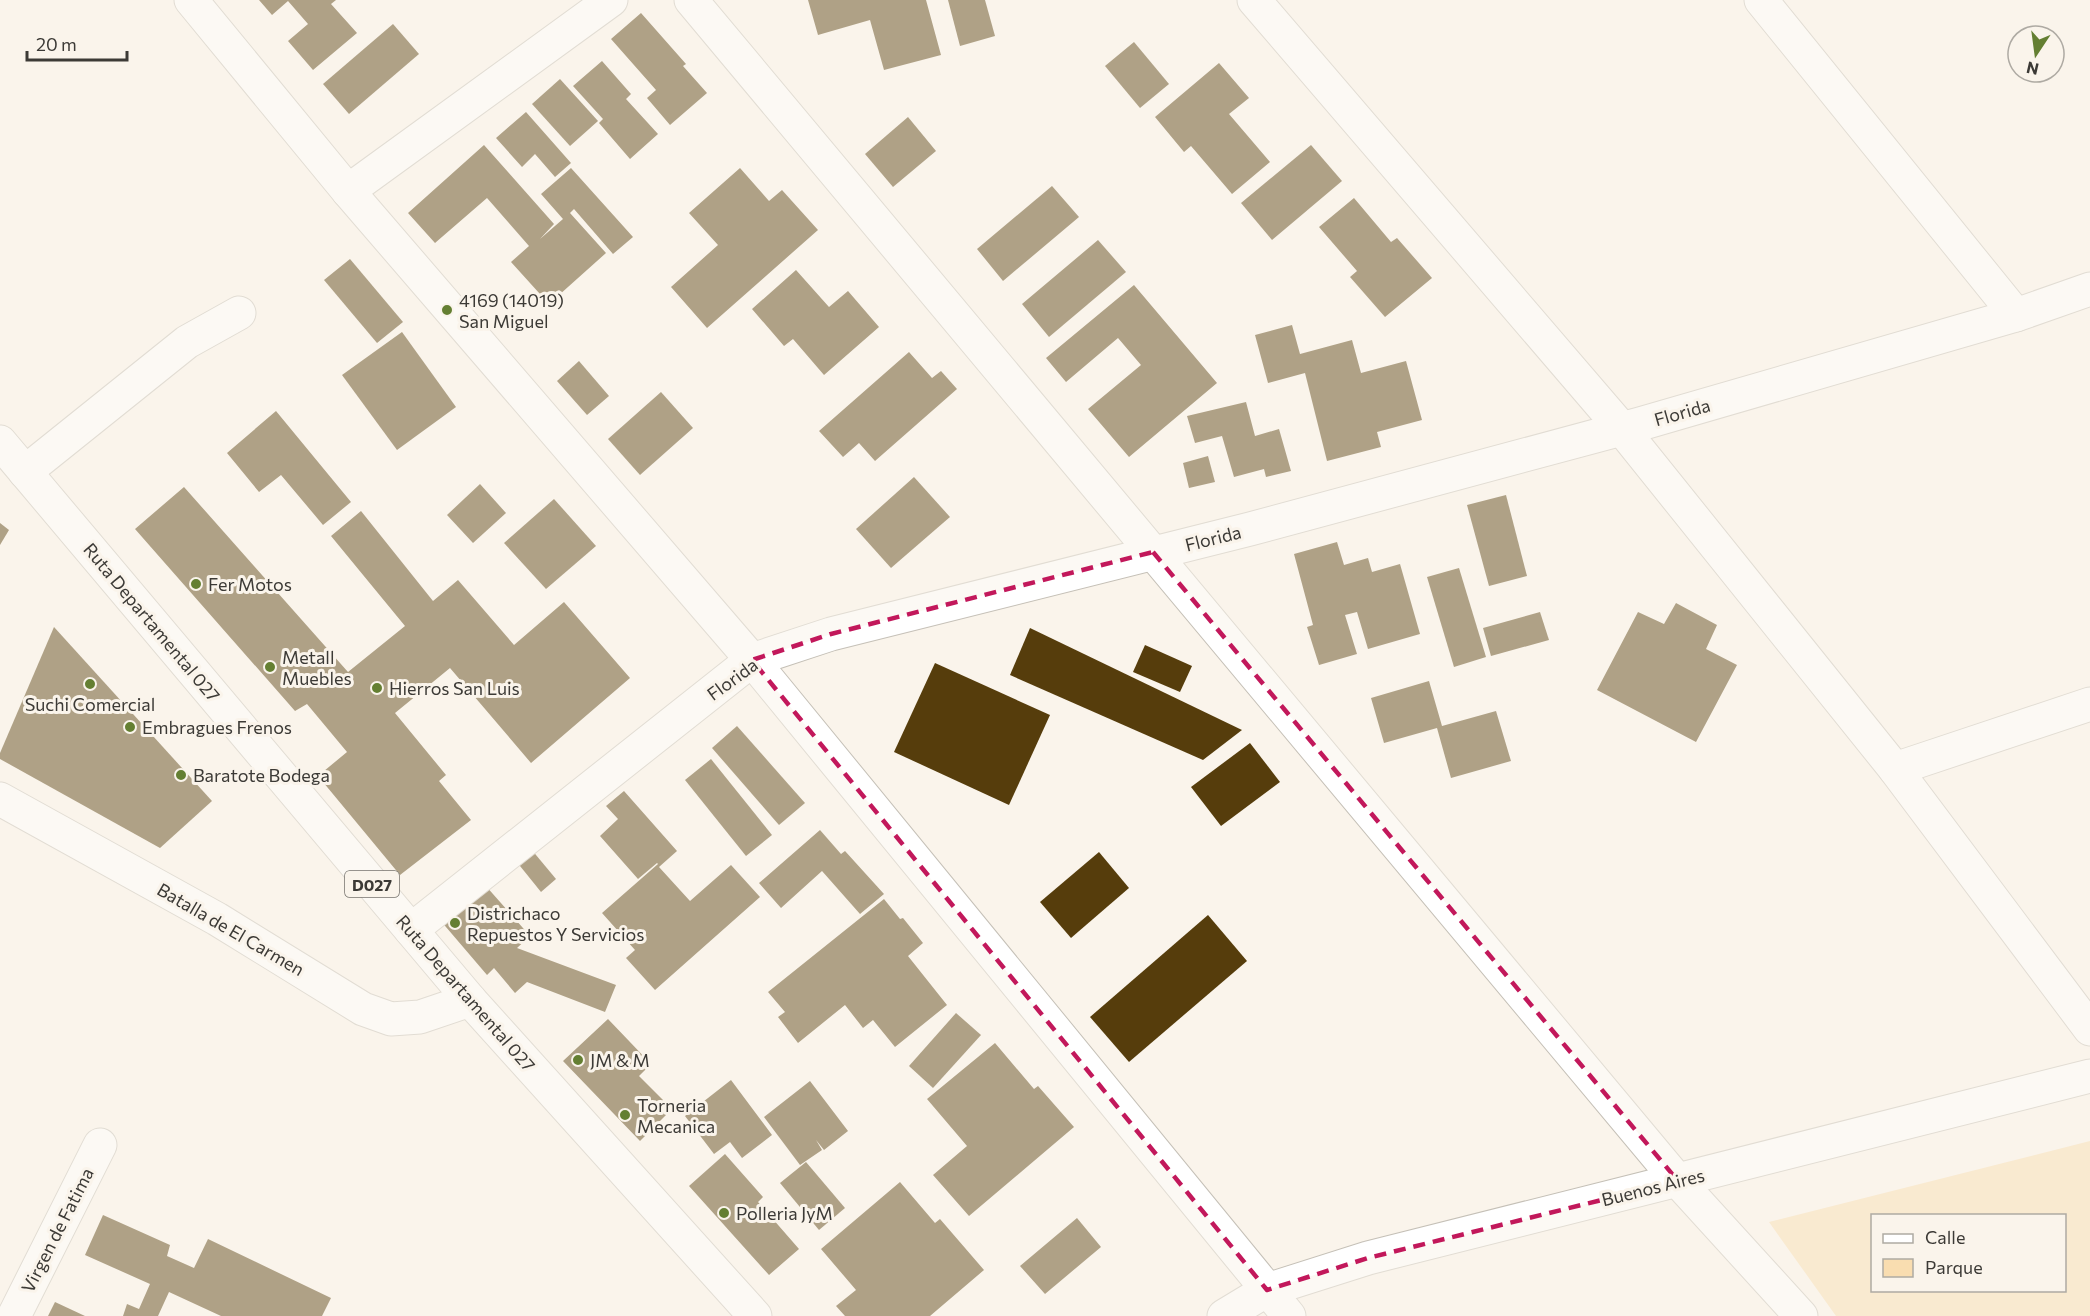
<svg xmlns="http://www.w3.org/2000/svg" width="2090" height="1316" viewBox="0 0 2090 1316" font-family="Commissioner,sans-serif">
<rect width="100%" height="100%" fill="#faf4eb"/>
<!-- green -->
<path fill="#f9ddb0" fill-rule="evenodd" d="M 2090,1141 L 2090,1316 L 1836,1316 L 1769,1222 ZM 1872,1216 L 2064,1216 L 2064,1290 L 1872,1290 Z"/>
<!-- building -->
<g fill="#563d0c">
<path d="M 259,0 L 336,0 L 331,4 L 357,33 L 313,70 L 288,41 L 308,24 L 288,1 L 272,15 Z"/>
<path d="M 808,0 L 926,0 L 941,55 L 884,70 L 870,20 L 818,35 Z"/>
<path d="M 948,0 L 985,0 L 995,36 L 960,46 Z"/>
<path d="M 641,13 L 686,64 L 683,66 L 707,93 L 670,125 L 647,98 L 656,90 L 611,39 Z"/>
<path d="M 393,24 L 419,54 L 349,114 L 323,84 Z"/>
<path d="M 1134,42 L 1169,84 L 1140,108 L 1105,66 Z"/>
<path d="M 602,61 L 631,94 L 626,99 L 658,134 L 630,159 L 599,123 L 603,119 L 573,86 Z"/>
<path d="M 1219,63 L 1249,98 L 1229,114 L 1270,162 L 1232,194 L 1191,146 L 1184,152 L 1155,117 Z"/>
<path d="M 560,79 L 598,121 L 570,146 L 532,104 Z"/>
<path d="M 526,112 L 571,163 L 555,177 L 535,154 L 522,167 L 496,138 Z"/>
<path d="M 908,117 L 936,151 L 893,187 L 865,154 Z"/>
<path d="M 484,145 L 554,224 L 540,239 L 563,219 L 541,194 L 571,168 L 633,237 L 613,254 L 574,209 L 570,213 L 606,253 L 549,304 L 511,262 L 529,246 L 487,198 L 435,243 L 408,213 Z"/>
<path d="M 1311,145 L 1342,181 L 1272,240 L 1241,203 Z"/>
<path d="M 740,168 L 769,201 L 782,190 L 818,230 L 707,328 L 671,287 L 718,245 L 689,213 Z"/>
<path d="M 1052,186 L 1079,217 L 1003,281 L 977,249 Z"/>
<path d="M 1354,198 L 1391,242 L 1397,238 L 1432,278 L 1385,317 L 1350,277 L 1357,271 L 1319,227 Z"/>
<path d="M 1098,240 L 1126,272 L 1049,337 L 1022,304 Z"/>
<path d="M 350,259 L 403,322 L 377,343 L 324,280 Z"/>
<path d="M 796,270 L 829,307 L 848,291 L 879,327 L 824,375 L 793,339 L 784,346 L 752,309 Z"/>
<path d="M 1134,285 L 1217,383 L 1129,457 L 1088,409 L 1141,365 L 1118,338 L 1066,382 L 1046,358 Z"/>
<path d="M 1292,325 L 1300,354 L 1352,340 L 1361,373 L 1406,361 L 1422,420 L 1377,432 L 1381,447 L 1327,461 L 1305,373 L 1268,383 L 1255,335 Z"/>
<path d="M 402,332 L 456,407 L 397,450 L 342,375 Z"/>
<path d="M 909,352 L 932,378 L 941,371 L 957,389 L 875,461 L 859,443 L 843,457 L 819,431 Z"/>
<path d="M 579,361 L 609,396 L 587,415 L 557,381 Z"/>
<path d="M 661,392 L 693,428 L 640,475 L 608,439 Z"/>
<path d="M 1246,402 L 1255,436 L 1279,429 L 1291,471 L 1266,477 L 1264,469 L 1234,477 L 1222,436 L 1195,443 L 1187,416 Z"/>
<path d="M 276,411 L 351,502 L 323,525 L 281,475 L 259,492 L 227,453 Z"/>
<path d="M 1208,456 L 1215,482 L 1189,488 L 1183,463 Z"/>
<path d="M 914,477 L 950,517 L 891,568 L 856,529 Z"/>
<path d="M 480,484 L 506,513 L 473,543 L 447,515 Z"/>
<path d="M 184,487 L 348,672 L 405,626 L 331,536 L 361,511 L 433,601 L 458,580 L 514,645 L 564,602 L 630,678 L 531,763 L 450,668 L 395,713 L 446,775 L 439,781 L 471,820 L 400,875 L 318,776 L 347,752 L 307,704 L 295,711 L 135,529 Z"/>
<path d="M 1506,495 L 1527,576 L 1489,586 L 1467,505 Z"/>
<path d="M 554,499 L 596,546 L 546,589 L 504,543 Z"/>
<path d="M 0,523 L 9,530 L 0,545 Z"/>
<path d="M 1337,542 L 1344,565 L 1368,558 L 1372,572 L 1400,564 L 1420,634 L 1368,649 L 1357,612 L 1345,615 L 1357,654 L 1319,665 L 1307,627 L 1313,625 L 1294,554 Z"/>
<path d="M 1459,568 L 1486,657 L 1454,667 L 1427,577 Z"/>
<path d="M 1676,603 L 1717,625 L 1706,649 L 1737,665 L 1696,742 L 1597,690 L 1638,612 L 1664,624 Z"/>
<path d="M 1540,612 L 1549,640 L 1491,656 L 1483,628 Z"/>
<path d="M 54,627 L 212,801 L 160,848 L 0,759 L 0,753 Z"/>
<path d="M 1030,628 L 1242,730 L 1203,760 L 1010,675 Z"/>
<path d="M 1145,645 L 1192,666 L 1180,692 L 1133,672 Z"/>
<path d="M 935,663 L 1050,715 L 1009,805 L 894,752 Z"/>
<path d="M 1429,681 L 1442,726 L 1496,711 L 1511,761 L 1451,778 L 1437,728 L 1384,743 L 1371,698 Z"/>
<path d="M 737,726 L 805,803 L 779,825 L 712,748 Z"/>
<path d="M 1250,743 L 1280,782 L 1221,826 L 1191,787 Z"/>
<path d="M 711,759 L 772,835 L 746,856 L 685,780 Z"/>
<path d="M 624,791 L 677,851 L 659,867 L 690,901 L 731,865 L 760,897 L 655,990 L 626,958 L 635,950 L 602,913 L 658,864 L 657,863 L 638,879 L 600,836 L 618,819 L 606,806 Z"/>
<path d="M 820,830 L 841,854 L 845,851 L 884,894 L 860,914 L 822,871 L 781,908 L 759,883 Z"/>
<path d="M 531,849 L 556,879 L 541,892 L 516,861 Z"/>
<path d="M 1099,852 L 1129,888 L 1071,938 L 1040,902 Z"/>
<path d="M 485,885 L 530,936 L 517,948 L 616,985 L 605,1012 L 527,982 L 515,993 L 494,968 L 487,975 L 440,920 Z"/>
<path d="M 884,899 L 900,919 L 903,918 L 923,943 L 908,956 L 947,1005 L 895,1047 L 873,1020 L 863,1028 L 845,1005 L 798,1043 L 778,1017 L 785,1012 L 768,992 Z"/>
<path d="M 1208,915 L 1247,961 L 1129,1062 L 1090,1017 Z"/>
<path d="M 956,1013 L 981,1035 L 933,1088 L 909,1066 Z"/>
<path d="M 608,1019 L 651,1064 L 639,1076 L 672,1109 L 640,1141 L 563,1061 Z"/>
<path d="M 995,1043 L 1034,1089 L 1038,1086 L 1074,1127 L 969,1216 L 933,1175 L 967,1146 L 927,1099 Z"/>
<path d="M 731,1080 L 772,1135 L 742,1158 L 730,1142 L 714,1154 L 685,1116 Z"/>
<path d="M 810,1081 L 848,1131 L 824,1150 L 816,1140 L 822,1150 L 800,1165 L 764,1117 Z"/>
<path d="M 725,1154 L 763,1197 L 758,1202 L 799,1249 L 769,1275 L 689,1186 Z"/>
<path d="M 806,1162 L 845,1208 L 819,1230 L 780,1183 Z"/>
<path d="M 900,1182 L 935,1223 L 940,1219 L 984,1270 L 930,1316 L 845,1316 L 836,1306 L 856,1290 L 821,1249 Z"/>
<path d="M 103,1215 L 170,1245 L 167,1256 L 194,1268 L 208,1239 L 331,1298 L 322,1316 L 221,1316 L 169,1292 L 158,1316 L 123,1316 L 127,1304 L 139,1309 L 150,1284 L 85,1255 Z"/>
<path d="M 1077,1218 L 1101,1247 L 1045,1294 L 1020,1266 Z"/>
<path d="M 55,1302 L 85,1316 L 48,1316 Z"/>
</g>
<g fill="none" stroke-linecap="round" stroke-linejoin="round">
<defs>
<g id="minor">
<path d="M 191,0 L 348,191 L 752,660 L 1289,1316"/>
<path d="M 691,0 L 1678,1181 L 1801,1316"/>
<path d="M 1254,0 L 1622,429 L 1895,769 L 2090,1029"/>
<path d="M 1761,0 L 2016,315"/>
<path d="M 348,191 L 611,0"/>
<path d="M 25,472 L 187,342 L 239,313"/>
<path d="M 1895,769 L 2090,704"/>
<path d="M 0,799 L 217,919 L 363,1009 L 391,1019 L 420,1017 L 470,1000"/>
<path d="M 411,930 L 752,660 L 831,634 L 1250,529 L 1640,424 L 2016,315 L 2090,289"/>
<path d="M 14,1316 L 100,1145"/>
<path d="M 1224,1316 L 1267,1290 L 1368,1258 L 2090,1076"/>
</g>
<path id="major" d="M 0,442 L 470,1000 L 755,1316"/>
</defs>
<!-- minor casing -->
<use href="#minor" stroke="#c5c0b7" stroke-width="35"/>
<!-- major casing -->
<use href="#major" stroke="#c5c0b7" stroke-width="35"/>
<!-- minor -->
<use href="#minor" stroke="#fff" stroke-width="33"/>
<!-- major -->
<use href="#major" stroke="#fff" stroke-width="33"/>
</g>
<!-- marked area -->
<path d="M0 0H2090V1316H0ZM 1153,552 L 1678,1181 L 1368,1258 L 1267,1290 L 752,660 L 831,634 Z" fill="#faf4eb" fill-opacity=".55" fill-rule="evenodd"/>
<path fill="none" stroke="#c2185b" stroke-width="4.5" stroke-dasharray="12 8" stroke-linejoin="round" d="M 1153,552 L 1678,1181 L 1368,1258 L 1267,1290 L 752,660 L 831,634 Z"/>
<!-- markers -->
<g fill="#647f32" stroke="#faf4eb" stroke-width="2">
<circle cx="447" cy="310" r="6"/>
<circle cx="196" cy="584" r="6"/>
<circle cx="270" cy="667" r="6"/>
<circle cx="90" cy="684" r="6"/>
<circle cx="377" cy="688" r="6"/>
<circle cx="130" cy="727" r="6"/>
<circle cx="181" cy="775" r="6"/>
<circle cx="455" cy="923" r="6"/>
<circle cx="578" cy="1060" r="6"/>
<circle cx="625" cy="1115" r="6"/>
<circle cx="724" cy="1213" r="6"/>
</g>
<g text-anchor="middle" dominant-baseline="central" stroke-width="6" stroke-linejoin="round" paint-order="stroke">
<!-- shield labels -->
<rect fill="#faf4eb" stroke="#75726c" stroke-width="1.5" x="345" y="871" width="54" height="26" rx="4.5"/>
<g font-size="16" font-weight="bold" fill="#3c3a36">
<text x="372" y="884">D027</text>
</g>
<!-- poi labels -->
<g font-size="18" fill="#3c3a36" stroke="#faf4eb" text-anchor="start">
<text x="459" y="300">4169 (14019)<tspan x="459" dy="21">San Miguel</tspan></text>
<text x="208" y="584">Fer Motos</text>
<text x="282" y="657">Metall<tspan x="282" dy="21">Muebles</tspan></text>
<text x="389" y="688">Hierros San Luis</text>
<text x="90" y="704" text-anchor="middle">Suchi Comercial</text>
<text x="142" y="727">Embragues Frenos</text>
<text x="193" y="775">Baratote Bodega</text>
<text x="467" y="913">Districhaco<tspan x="467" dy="21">Repuestos Y Servicios</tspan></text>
<text x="590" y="1060">JM &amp; M</text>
<text x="637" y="1105">Torneria<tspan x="637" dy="21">Mecanica</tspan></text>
<text x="736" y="1213">Polleria JyM</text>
</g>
<!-- street labels -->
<g font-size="18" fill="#3c3a36" stroke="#faf4eb">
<text transform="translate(1682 412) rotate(-16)">Florida</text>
<text transform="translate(1213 538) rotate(-14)">Florida</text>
<text transform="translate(152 622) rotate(50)">Ruta Departamental 027</text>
<text transform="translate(732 679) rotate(-36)">Florida</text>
<text transform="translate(231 929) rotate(30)">Batalla de El Carmen</text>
<text transform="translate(466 993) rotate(49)">Ruta Departamental 027</text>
<text transform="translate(1653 1187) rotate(-14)">Buenos Aires</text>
<text transform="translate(57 1230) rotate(-63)">Virgen de Fatima</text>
</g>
</g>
<!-- legend -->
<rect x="1871" y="1214" width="195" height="78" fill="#faf4eb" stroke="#aeaaa3" stroke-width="1.5"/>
<rect x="1883" y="1234" width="30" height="9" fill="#ffffff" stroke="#aeaaa3" stroke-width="1.5"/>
<text x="1925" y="1244" font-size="18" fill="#3c3a36">Calle</text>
<rect x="1883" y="1259" width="30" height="18" fill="#f9ddb0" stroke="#aeaaa3" stroke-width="1.5"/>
<text x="1925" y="1274" font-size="18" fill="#3c3a36">Parque</text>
<!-- north arrow -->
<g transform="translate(2036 54) rotate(193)"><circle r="28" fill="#faf4eb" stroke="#aeaaa3" stroke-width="1.5"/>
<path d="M0-4.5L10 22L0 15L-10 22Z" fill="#647f32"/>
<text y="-9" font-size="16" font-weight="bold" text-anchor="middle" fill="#3c3a36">N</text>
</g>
<!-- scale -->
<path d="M27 51v9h100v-9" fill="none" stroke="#3c3a36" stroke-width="3"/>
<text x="36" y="51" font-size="18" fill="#3c3a36" stroke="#faf4eb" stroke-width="4.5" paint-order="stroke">20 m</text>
</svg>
